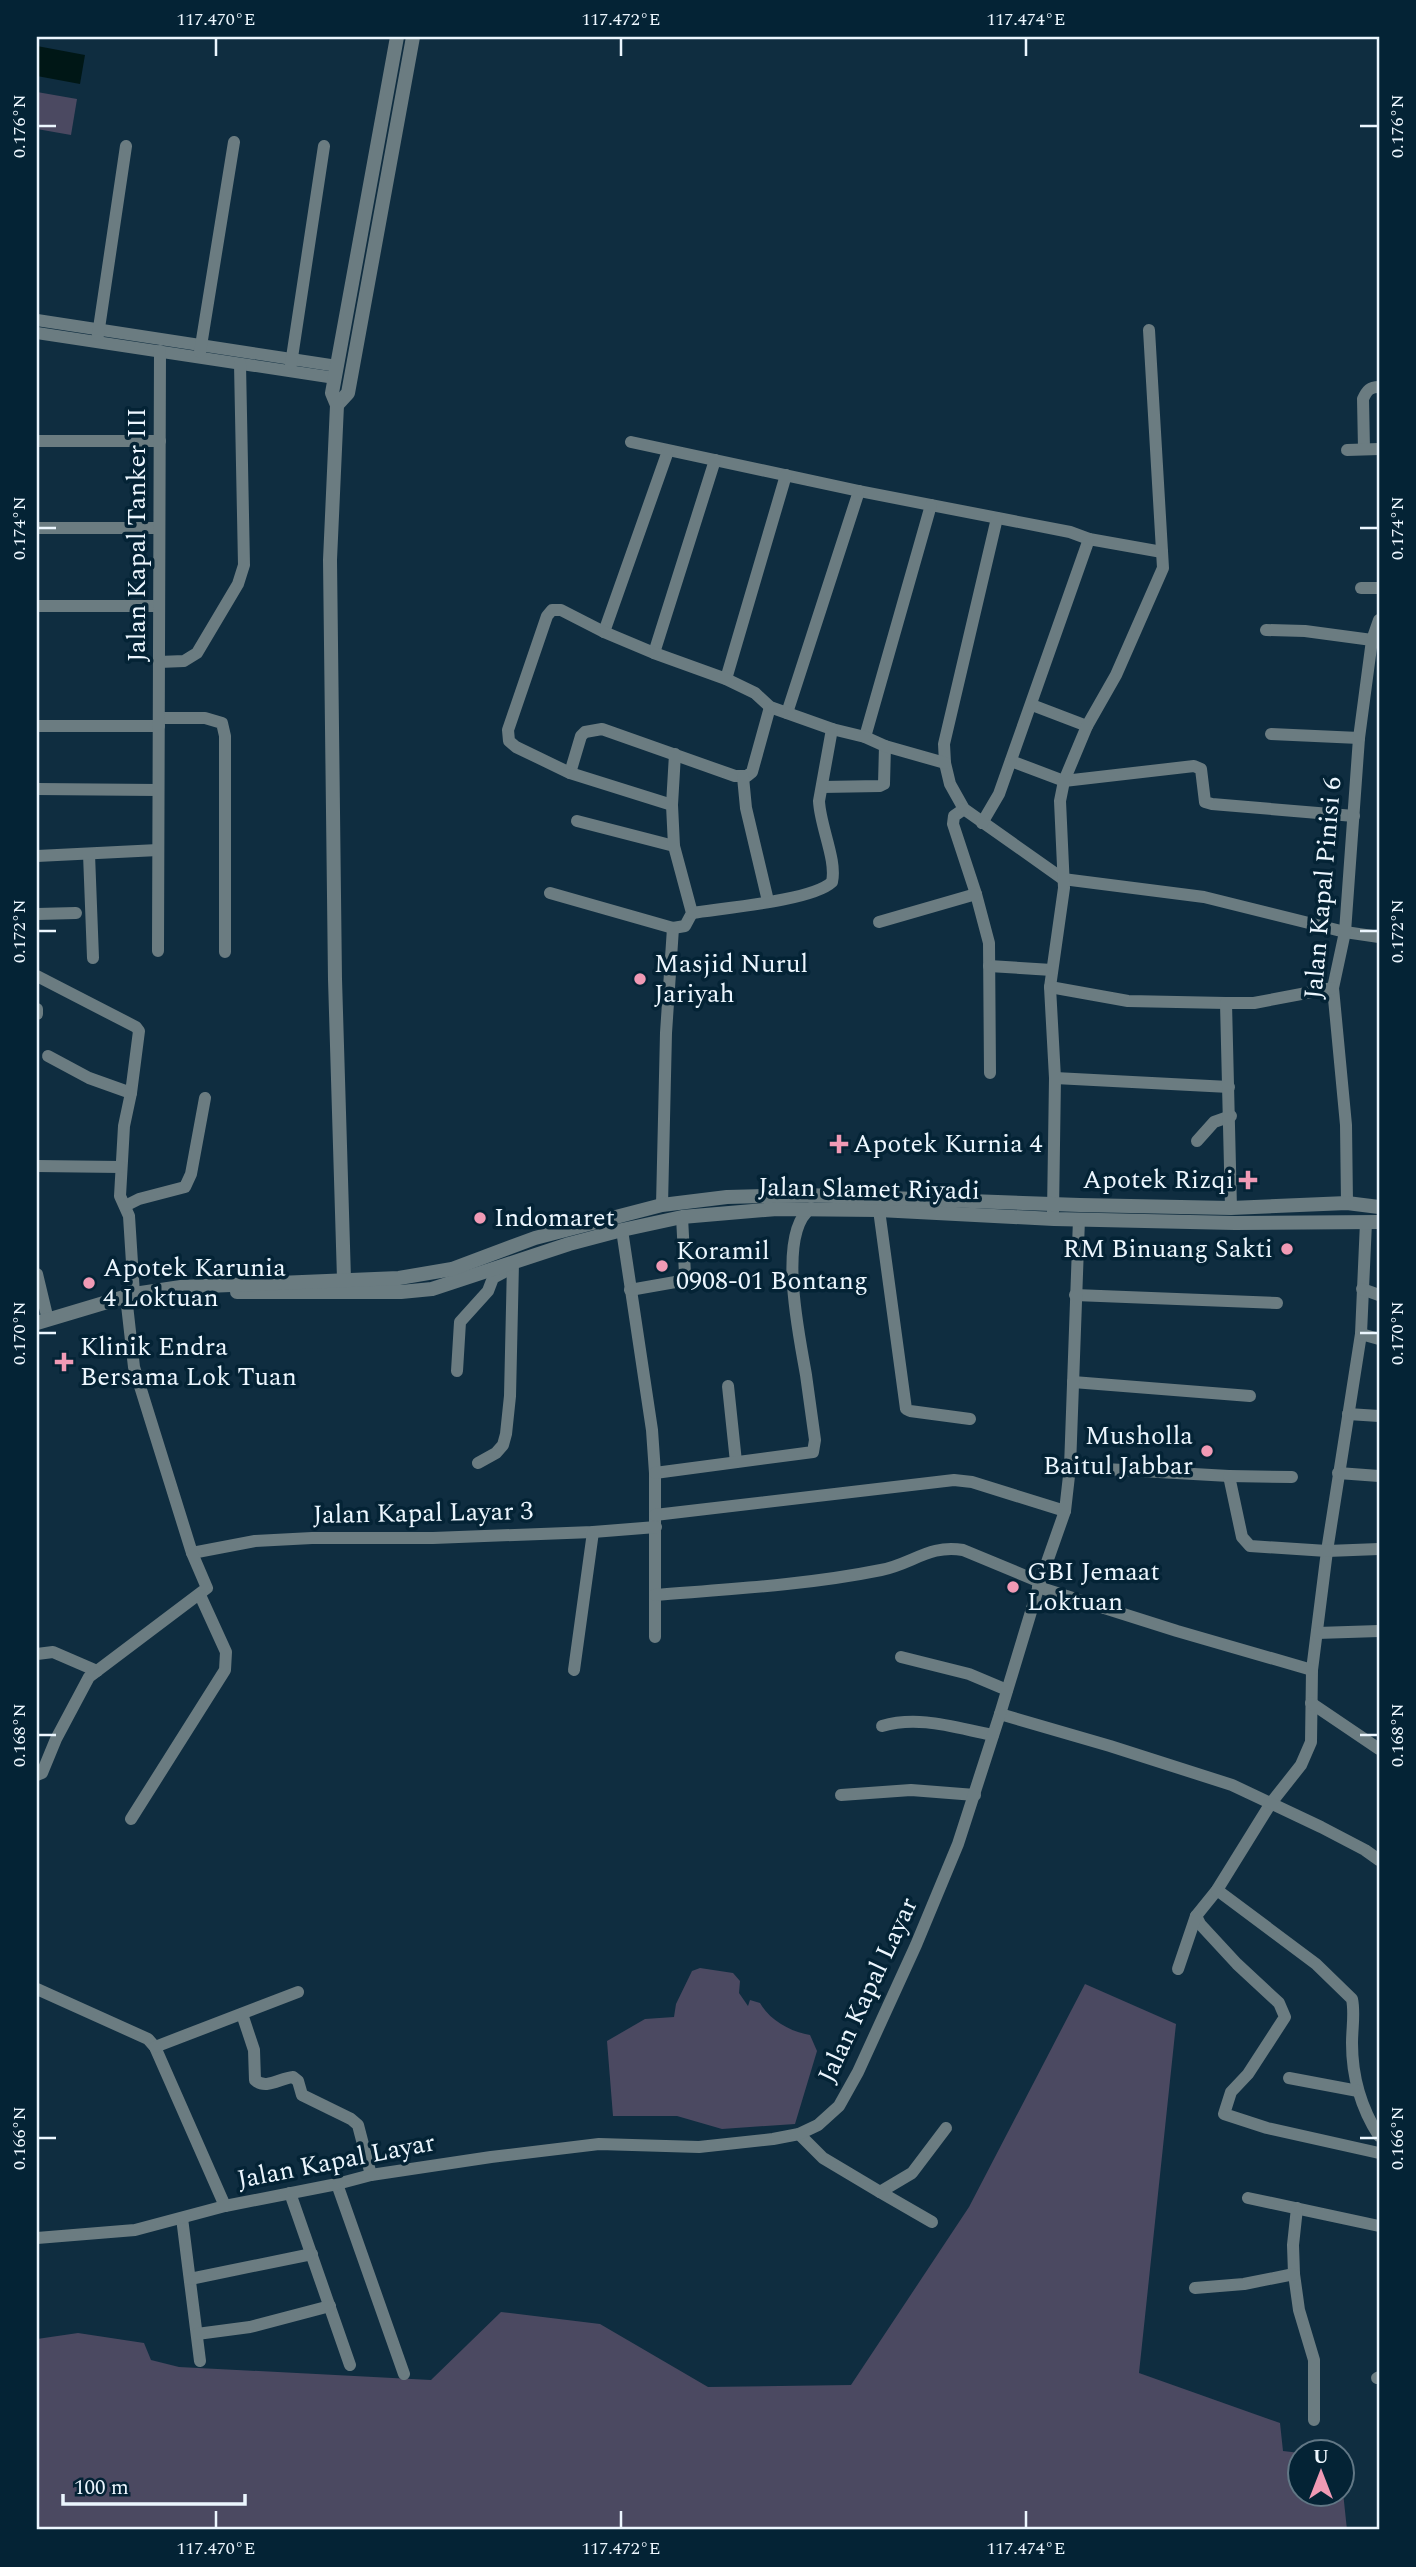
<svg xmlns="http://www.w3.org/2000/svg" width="1416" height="2567" viewBox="0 0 1416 2567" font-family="Spectral,serif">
<rect width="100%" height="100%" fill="#0f2d40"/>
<!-- green -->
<g fill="#4b4961">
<path d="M 37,92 L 77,99 L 71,135 L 37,129 Z"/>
<path d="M 700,1968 L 733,1973 L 740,1981 L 739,1993 L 748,2006 L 750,2000 L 760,2003 C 770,2020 789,2031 810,2035 L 817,2051 L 795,2124 L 722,2129 L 677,2116 L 613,2116 L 607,2041 L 645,2019 L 674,2017 L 676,2004 L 692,1971 Z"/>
<path d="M 1085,1984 L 1176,2024 L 1139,2373 L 1280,2423 L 1283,2451 L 1300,2453 L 1300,2494 L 1343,2492 L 1347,2530 L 37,2530 L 37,2339 L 78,2333 L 144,2343 L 151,2360 L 179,2367 L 431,2380 L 501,2312 L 600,2324 L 708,2387 L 851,2385 L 969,2207 Z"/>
</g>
<!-- water -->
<path fill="#001716" d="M 37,46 L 85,55 L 80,84 L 37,76 Z"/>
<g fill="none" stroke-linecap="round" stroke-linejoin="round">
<!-- minor -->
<g stroke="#6b7c81" stroke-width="12">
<path d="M 37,320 L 337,366"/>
<path d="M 37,333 L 335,378"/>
<path d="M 98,335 L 126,146"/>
<path d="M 200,352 L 234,142"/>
<path d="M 291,364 L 324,146"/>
<path d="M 37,441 L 160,441"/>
<path d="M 631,442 L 859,491 L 1070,532 L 1089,539"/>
<path d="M 1364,449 L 1363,399 C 1367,390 1370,387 1379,387"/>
<path d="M 1347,450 L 1379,449"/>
<path d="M 997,518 L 944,744 L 945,763 L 950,784 L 964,809 L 1063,879 L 1204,897 L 1345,932 L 1379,937"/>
<path d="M 37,528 L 159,528"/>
<path d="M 1361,588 L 1379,588"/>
<path d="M 37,606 L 159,606"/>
<path d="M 1266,630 L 1305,631 L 1372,640"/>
<path d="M 604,632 L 668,451"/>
<path d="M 654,653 L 715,460"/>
<path d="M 159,662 L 184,661 L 197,653 L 238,584 L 244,565 L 240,364"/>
<path d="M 726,679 L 786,475"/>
<path d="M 1032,705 L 1087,726"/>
<path d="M 787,713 L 859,491"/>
<path d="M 159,718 L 205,718 L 222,723 L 225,736 L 225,952"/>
<path d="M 37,726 L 159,726"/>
<path d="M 1271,734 L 1359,738"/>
<path d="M 865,737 L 931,505"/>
<path d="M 1011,761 L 1064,781 L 1194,766 L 1201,769 L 1205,802 L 1212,804 L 1354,816"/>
<path d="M 570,773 L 581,736 L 585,732 L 602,729 L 735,776 L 747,776 L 752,772 L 770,707"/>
<path d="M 743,777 L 746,808 L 768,901"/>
<path d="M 822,787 L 880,786 L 884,784 L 885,746"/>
<path d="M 37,789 L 158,790"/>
<path d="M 672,805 L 675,754"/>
<path d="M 964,809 L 954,816 L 953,824 L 976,894 L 989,943 L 990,1073"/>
<path d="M 577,821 L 674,846"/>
<path d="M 982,823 L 999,794 L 1089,539 L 1162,552"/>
<path d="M 89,854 L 93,958"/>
<path d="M 37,856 L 158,850"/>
<path d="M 550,893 L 673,928 L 685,926 L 692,913 L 674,846 L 672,805 L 570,773 L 516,747 L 509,741 L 508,730 L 547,616 L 552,610 L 561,610 L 604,632 L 654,653 L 726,679 L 755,693 L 770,707 L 832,729 L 865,737 L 885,746 L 945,763"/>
<path d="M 692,913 C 722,908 812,901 832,882 C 837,860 820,826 819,801 L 832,729"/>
<path d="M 37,914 L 76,913"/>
<path d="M 879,922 L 976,894"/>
<path d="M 158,951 L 160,351"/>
<path d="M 989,966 L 1052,970"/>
<path d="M 37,976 L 136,1027 L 139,1031 L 131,1093 L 124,1126 L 120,1196 L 129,1216 L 134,1294"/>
<path d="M 1050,987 L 1128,1001 L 1226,1003"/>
<path d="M 37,1009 L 37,1014"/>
<path d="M 48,1056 L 89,1078 L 131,1093"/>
<path d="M 1055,1078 L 1229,1087"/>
<path d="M 1197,1141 L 1214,1122 L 1231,1116"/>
<path d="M 37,1166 L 121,1167"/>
<path d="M 1347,1203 L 1346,1125 L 1333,988 L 1345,932 L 1359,738 L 1372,640 L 1379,620"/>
<path d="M 662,1205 L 666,1033 L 673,928"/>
<path d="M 125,1206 L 139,1199 L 185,1187 L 191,1174 L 205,1098"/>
<path d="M 1231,1208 L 1226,1003 L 1254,1003 L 1333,988"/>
<path d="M 879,1210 L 906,1409 L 910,1411 L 970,1419"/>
<path d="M 1053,1212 L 1055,1078 L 1050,987 L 1064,888 L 1060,801 L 1064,781 L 1087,726 L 1116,675 L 1163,568 L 1149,330"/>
<path d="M 1366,1222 L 1361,1334 L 1327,1551 L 1312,1670 L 1311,1742 L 1301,1765 L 1271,1803 L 1217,1890 L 1196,1916 L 1200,1924 L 1237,1964 L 1279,2003 L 1285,2017 L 1248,2074 L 1231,2092 L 1224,2114 L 1267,2128 L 1379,2153"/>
<path d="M 622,1230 L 652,1430 L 655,1473 L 655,1637"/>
<path d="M 37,1274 L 48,1320"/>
<path d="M 1362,1289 L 1379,1295"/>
<path d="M 630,1290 L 681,1281 L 685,1274 L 682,1217"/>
<path d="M 1075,1295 L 1277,1303"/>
<path d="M 1361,1334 L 1379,1339"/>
<path d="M 457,1371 L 460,1322 L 488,1291 L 493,1278 L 512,1268"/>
<path d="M 1073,1382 L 1250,1396"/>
<path d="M 728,1386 L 736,1462"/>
<path d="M 1348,1414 L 1379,1416"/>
<path d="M 478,1463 L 496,1453 L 503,1445 L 506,1434 L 510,1396 L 513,1263"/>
<path d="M 1070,1467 L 1229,1476 L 1242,1537 L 1250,1546 L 1327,1551 L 1379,1549"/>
<path d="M 655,1473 L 813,1452 L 815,1440 C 812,1419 809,1397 806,1375 C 800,1339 776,1233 811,1208"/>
<path d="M 1338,1473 L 1379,1476"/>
<path d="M 1229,1476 L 1292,1477"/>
<path d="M 655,1515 L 954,1480 L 972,1482 L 1065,1511"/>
<path d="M 192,1553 L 255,1541 L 312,1538 L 433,1538 L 593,1532 L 656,1527"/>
<path d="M 1038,1587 L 1177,1631 L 1312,1670"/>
<path d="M 655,1595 C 730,1589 807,1585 881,1570 C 912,1564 930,1544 963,1550 L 1040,1582"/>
<path d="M 1317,1633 L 1379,1631"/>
<path d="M 37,1654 L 53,1652 L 97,1671"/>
<path d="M 901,1657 L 969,1674 L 1007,1690"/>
<path d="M 574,1670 L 593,1532"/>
<path d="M 1311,1703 L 1379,1749"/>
<path d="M 1000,1714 L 1110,1746 L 1232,1785 L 1321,1827 L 1365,1850 L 1379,1860"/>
<path d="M 882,1726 C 919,1715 956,1728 993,1735"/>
<path d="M 37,1775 L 42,1773 L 56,1739 L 89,1677 L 207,1588 L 192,1553 L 134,1367 L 127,1305"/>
<path d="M 841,1795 L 911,1790 L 975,1795"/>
<path d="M 131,1819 L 225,1670 L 226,1652 L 200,1595"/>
<path d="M 1217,1890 L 1316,1964 L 1352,1999 C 1355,2013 1352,2028 1352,2043 C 1352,2076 1361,2108 1379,2136"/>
<path d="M 1178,1969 L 1196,1916"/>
<path d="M 37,1989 L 148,2039 L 155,2047 L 225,2206"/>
<path d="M 242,2014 L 254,2050 L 255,2080 C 266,2090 280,2078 293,2077 L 298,2081 L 302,2095 L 351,2119 L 358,2125 L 371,2175"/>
<path d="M 155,2047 L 298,1992"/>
<path d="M 1289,2078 L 1358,2091"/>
<path d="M 799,2134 L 823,2158 L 880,2192 L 912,2173 L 946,2128"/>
<path d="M 337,2184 L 404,2374"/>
<path d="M 880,2192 L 932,2222"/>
<path d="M 290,2193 L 350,2365"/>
<path d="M 1248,2198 L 1379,2226"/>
<path d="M 1297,2208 L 1293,2245 L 1294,2274 L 1299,2310 L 1314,2360 L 1314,2420"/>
<path d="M 182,2218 L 200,2361"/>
<path d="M 37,2238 L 135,2230 L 225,2206 L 337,2184 L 371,2175 L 491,2157 L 599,2144 L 699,2147 L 773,2139 L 799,2134 L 818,2125 L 839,2106 L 858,2072 L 916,1945 L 958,1844 L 1000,1714 L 1040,1582 L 1065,1511 L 1070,1467 L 1079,1219"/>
<path d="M 190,2279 L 312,2254"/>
<path d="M 1195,2288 L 1244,2284 L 1294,2274"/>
<path d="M 197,2334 L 250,2327 L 330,2306"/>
<path d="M 1377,2378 L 1379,2377"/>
</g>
<!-- tertiary -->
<g stroke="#6b7c81" stroke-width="14">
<path d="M 337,405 L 348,393 L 413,37"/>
<path d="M 344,1279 L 335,979 L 330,560 L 337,405 L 332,393 L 397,37"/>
<path d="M 237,1292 L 401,1292 L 432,1289 L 569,1244 L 622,1230 L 682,1217 L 777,1209 L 879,1210 L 1054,1219 L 1235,1223 L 1379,1222"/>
<path d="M 37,1323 L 134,1294 L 181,1287 L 399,1278 L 452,1269 L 535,1238 L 662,1205 L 727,1197 L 807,1195 L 1080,1205 L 1231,1208 L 1347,1203 L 1379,1207"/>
</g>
</g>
<!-- ticks -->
<path fill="none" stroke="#ecf6fe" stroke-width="2.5" d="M 216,38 L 216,56M 621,38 L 621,56M 1026,38 L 1026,56M 38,126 L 56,126M 1360,126 L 1378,126M 38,528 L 56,528M 1360,528 L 1378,528M 38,931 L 56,931M 1360,931 L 1378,931M 38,1333 L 56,1333M 1360,1333 L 1378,1333M 38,1735 L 56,1735M 1360,1735 L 1378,1735M 38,2138 L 56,2138M 1360,2138 L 1378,2138M 216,2511 L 216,2528M 621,2511 L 621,2528M 1026,2511 L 1026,2528"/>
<!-- markers -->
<g fill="#f09ab5" stroke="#042335" stroke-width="2.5">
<circle cx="640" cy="979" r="7"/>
<path d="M835.5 1133.5h7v7h7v7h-7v7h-7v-7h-7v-7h7z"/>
<path d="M1244.5 1169.5h7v7h7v7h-7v7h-7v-7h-7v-7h7z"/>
<circle cx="480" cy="1218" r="7"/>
<circle cx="1287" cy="1249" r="7"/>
<circle cx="662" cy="1266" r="7"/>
<circle cx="89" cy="1283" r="7"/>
<path d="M60.5 1351.5h7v7h7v7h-7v7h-7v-7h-7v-7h7z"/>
<circle cx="1207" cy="1451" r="7"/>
<circle cx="1013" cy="1587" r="7"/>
</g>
<g text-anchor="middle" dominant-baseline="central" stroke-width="7" stroke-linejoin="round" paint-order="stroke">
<!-- street labels -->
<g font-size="26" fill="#ecf6fe" stroke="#042335">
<text transform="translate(137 535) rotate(-90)">Jalan Kapal Tanker III</text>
<text transform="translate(1323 888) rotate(-85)">Jalan Kapal Pinisi 6</text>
<text transform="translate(869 1189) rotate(1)">Jalan Slamet Riyadi</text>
<text transform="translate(423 1513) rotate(-1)">Jalan Kapal Layar 3</text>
<text transform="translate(868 1990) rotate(-65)">Jalan Kapal Layar</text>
<text transform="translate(336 2161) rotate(-11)">Jalan Kapal Layar</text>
</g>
<!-- poi labels -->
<g font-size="26" fill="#ecf6fe" stroke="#042335" text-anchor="start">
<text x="654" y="964">Masjid Nurul<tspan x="654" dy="30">Jariyah</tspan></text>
<text x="853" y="1144">Apotek Kurnia 4</text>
<text x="1234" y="1180" text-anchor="end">Apotek Rizqi</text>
<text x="494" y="1218">Indomaret</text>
<text x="1273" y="1249" text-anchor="end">RM Binuang Sakti</text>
<text x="676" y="1251">Koramil<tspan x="676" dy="30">0908-01 Bontang</tspan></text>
<text x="103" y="1268">Apotek Karunia<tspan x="103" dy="30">4 Loktuan</tspan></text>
<text x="80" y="1347">Klinik Endra<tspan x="80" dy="30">Bersama Lok Tuan</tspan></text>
<text x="1193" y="1436" text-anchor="end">Musholla<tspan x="1193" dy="30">Baitul Jabbar</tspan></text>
<text x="1027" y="1572">GBI Jemaat<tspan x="1027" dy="30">Loktuan</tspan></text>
</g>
</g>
<!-- border -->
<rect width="1416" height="2567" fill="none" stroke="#042335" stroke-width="77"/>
<!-- north arrow -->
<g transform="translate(1321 2473)"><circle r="33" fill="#042335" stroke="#617785" stroke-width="2"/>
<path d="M0-5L12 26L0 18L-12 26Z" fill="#f09ab5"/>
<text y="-10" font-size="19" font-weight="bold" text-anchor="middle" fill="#ecf6fe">U</text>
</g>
<!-- scale -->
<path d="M63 2494v10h182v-10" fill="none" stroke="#ecf6fe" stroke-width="3.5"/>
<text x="74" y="2494" font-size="21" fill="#ecf6fe" stroke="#042335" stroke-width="5" paint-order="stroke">100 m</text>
<rect x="38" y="38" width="1340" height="2490" fill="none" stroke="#ecf6fe" stroke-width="2.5"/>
<g font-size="18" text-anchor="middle" fill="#ecf6fe">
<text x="216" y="25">117.470°E</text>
<text x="621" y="25">117.472°E</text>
<text x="1026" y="25">117.474°E</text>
<text transform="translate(19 126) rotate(-90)" y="6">0.176°N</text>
<text transform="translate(1397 126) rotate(-90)" y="6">0.176°N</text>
<text transform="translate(19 528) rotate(-90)" y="6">0.174°N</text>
<text transform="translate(1397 528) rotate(-90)" y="6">0.174°N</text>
<text transform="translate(19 931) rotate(-90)" y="6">0.172°N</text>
<text transform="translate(1397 931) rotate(-90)" y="6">0.172°N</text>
<text transform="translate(19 1333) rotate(-90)" y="6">0.170°N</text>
<text transform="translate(1397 1333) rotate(-90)" y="6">0.170°N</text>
<text transform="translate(19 1735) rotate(-90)" y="6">0.168°N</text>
<text transform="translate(1397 1735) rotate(-90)" y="6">0.168°N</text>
<text transform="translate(19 2138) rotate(-90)" y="6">0.166°N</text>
<text transform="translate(1397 2138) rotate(-90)" y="6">0.166°N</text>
<text x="216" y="2554">117.470°E</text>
<text x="621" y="2554">117.472°E</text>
<text x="1026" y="2554">117.474°E</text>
</g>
</svg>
